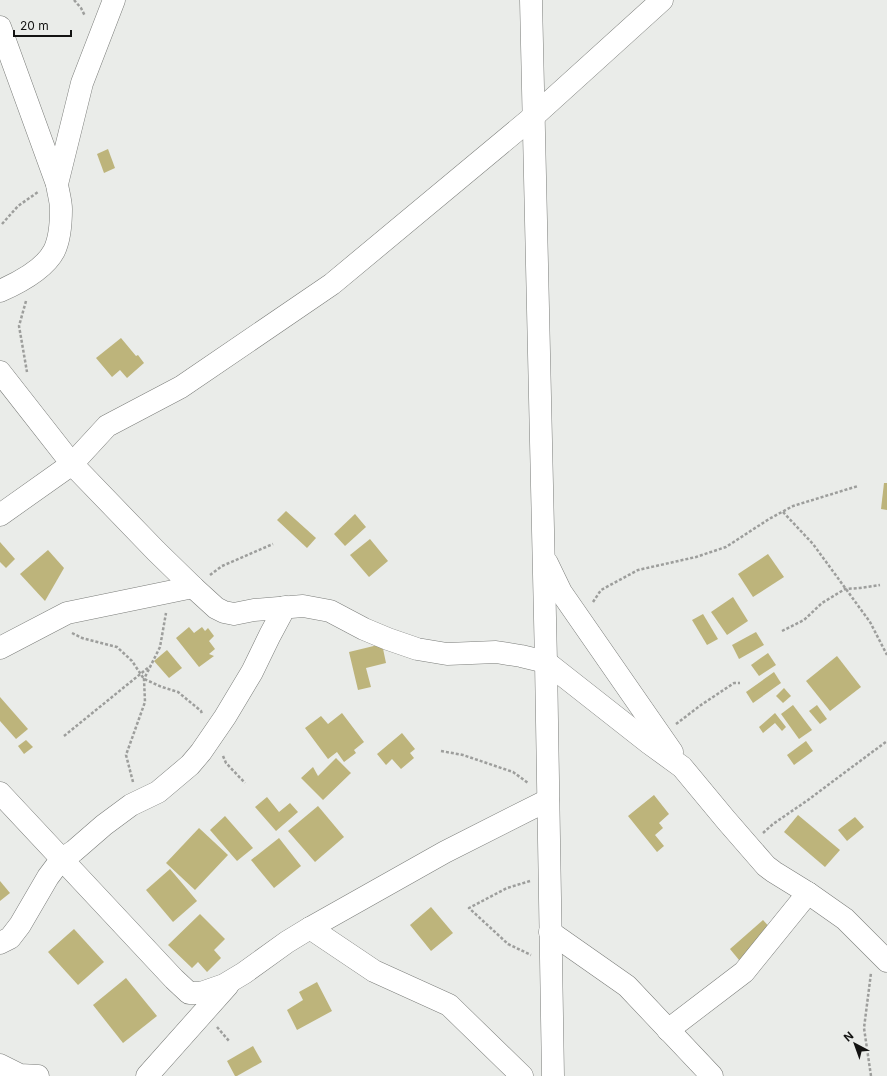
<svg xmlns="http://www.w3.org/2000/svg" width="887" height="1076" viewBox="0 0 887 1076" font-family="Inter,sans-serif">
<rect width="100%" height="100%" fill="#eaece9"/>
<!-- building -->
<g fill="#bdb47b">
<path d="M 108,149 L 115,168 L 104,173 L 97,154 Z"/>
<path d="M 121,338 L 136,356 L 138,355 L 144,363 L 127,378 L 120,370 L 112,377 L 96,358 Z"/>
<path d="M 884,483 L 887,483 L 887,510 L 881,509 Z"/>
<path d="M 286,511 L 316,538 L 307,548 L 277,520 Z"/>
<path d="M 355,514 L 366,527 L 345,546 L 334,534 Z"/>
<path d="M 370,539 L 388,561 L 369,577 L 350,555 Z"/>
<path d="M 0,542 L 15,559 L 6,568 L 0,562 Z"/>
<path d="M 48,550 L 64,568 L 45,601 L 20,574 Z"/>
<path d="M 768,554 L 784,577 L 753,597 L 738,574 Z"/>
<path d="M 733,597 L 748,621 L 727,635 L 711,612 Z"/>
<path d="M 703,614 L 718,639 L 707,645 L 692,620 Z"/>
<path d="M 189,627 L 194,633 L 202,627 L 205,631 L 208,628 L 214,636 L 209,641 L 215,649 L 209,654 L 214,656 L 199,667 L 176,638 Z"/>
<path d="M 756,632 L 764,645 L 739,659 L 732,645 Z"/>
<path d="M 382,644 L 386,663 L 366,668 L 371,687 L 358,690 L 349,652 Z"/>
<path d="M 167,650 L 182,668 L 169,678 L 154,661 Z"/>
<path d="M 768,653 L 776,665 L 759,676 L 751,665 Z"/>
<path d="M 837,656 L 861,687 L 830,711 L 806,681 Z"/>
<path d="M 774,672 L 781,683 L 753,703 L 746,692 Z"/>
<path d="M 784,688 L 791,696 L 783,703 L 776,696 Z"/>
<path d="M 0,697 L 28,729 L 16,739 L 0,721 Z"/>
<path d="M 793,705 L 812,730 L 799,739 L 781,714 Z"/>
<path d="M 817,705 L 827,719 L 820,724 L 809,711 Z"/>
<path d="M 342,713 L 364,742 L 354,750 L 356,753 L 344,762 L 337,752 L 328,759 L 305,728 L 321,716 L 328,724 Z"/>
<path d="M 775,713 L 786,727 L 782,731 L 775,723 L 763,733 L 759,727 Z"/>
<path d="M 402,733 L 415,749 L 410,753 L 414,758 L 401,769 L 392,759 L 386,765 L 377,754 Z"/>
<path d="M 26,740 L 33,747 L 24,754 L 18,746 Z"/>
<path d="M 806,741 L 813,751 L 794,765 L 787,755 Z"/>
<path d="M 336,758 L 351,773 L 323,800 L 301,778 L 313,767 L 318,776 Z"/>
<path d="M 654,795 L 669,814 L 659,823 L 663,828 L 655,835 L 664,846 L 657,852 L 628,816 Z"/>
<path d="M 267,797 L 279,812 L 290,803 L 298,812 L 276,831 L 255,807 Z"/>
<path d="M 318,806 L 344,837 L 315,862 L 288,831 Z"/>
<path d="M 798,815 L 840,850 L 825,867 L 784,832 Z"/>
<path d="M 225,816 L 253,848 L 237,861 L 210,830 Z"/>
<path d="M 855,817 L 864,827 L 847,841 L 838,830 Z"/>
<path d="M 199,828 L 228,855 L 195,890 L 166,863 Z"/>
<path d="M 279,838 L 301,866 L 274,888 L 251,860 Z"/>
<path d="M 170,869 L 197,901 L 173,922 L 146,890 Z"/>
<path d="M 0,881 L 10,893 L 0,901 Z"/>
<path d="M 431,907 L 453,933 L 431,951 L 410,925 Z"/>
<path d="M 200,914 L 225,939 L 214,950 L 221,958 L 207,972 L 198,962 L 192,968 L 168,945 Z"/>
<path d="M 763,920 L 773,931 L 739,960 L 730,949 Z"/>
<path d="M 74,929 L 104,962 L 78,985 L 48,952 Z"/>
<path d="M 126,978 L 157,1016 L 123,1043 L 93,1005 Z"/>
<path d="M 317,982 L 332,1011 L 297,1030 L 287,1010 L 303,1000 L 299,992 Z"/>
<path d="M 253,1046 L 262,1062 L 237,1076 L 235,1076 L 227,1061 Z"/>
</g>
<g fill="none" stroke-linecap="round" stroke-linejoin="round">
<defs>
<g id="minor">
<path d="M 531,0 L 546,662 L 553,1076"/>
<path d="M 0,27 L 57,184 C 58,192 61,201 61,209 C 61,222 60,239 54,251 C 44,270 18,283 0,291"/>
<path d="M 57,184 L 82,83 L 114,0"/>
<path d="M 0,372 L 72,464 L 156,551 L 193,587 L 216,608 L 224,612 L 234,614 L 254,610 L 303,606 L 330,611 L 364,629 L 388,639 L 417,649 L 447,654 L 496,652 L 521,656 L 546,662 L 649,743 L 682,767 L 726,820 L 766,866 L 774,872 L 808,893 L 845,919 L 887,961"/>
<path d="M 0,515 L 72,464 L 107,426 L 181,387 L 332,284 L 534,116 L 662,0"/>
<path d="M 547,563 L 561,592 L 672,752"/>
<path d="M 0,648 L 67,613 L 193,587"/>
<path d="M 0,793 L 174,979 L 189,993 L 201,993 L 224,985 L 244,973 L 287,942 L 310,928 L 445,852 L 548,800"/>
<path d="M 310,928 L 374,971 L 449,1005 L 522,1076"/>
<path d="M 550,932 L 627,986 L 712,1076"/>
<path d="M 0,943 L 10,938 L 20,925 L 48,877 L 57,865 L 62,859 L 74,851 L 104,825 L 131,805 L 158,792 L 190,765 L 201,752 L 225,717 L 252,672 L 270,635 L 285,607"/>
<path d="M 668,1030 L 744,972 L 808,893"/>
<path d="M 0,1065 L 20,1075 L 38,1076"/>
<path d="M 147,1076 L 228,985"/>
</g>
</defs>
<!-- minor casing -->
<use href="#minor" stroke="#7b7d7a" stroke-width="23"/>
<!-- path -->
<g stroke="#9d9e9c" stroke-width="2.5" stroke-dasharray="3 2" stroke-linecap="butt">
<path d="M 74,0 L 81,8 L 85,16"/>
<path d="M 2,224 L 18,206 L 38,192"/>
<path d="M 26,301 L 19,326 L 27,372"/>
<path d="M 783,512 L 813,544 L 870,622 L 887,655"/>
<path d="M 210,575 L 222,566 L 273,544"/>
<path d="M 593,602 L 601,590 L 638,570 L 696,557 L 726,547 L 769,519 L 793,506 L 858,486"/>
<path d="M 782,631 L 804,620 L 822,603 L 845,589 L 860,588 L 880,585"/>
<path d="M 72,633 L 82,638 L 117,647 L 132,661 L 144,679 L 162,687 L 178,692 L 201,711 L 202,714"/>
<path d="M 676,724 L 701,705 L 734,683 L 740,683"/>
<path d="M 64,736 L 149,667"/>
<path d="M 441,751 L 463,755 L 513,772 L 528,783"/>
<path d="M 223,756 L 226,763 L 245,783"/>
<path d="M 133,782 L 126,755 L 145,702 L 144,679 L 160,647 L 166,613"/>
<path d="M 763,833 L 773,824 L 808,800 L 887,741"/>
<path d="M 530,881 L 507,888 L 469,908 L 508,944 L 531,955"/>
<path d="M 217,1027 L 229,1041"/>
<path d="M 871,1076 L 864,1028 L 871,973"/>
</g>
<!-- minor -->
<use href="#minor" stroke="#fff" stroke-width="22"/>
</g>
<!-- north arrow -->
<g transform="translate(855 1044) rotate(319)" stroke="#eaece9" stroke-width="3" paint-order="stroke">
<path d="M0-3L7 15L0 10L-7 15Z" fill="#131312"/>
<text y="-6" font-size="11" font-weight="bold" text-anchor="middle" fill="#131312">N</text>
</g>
<!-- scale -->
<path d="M14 30v6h57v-6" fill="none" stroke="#131312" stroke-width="2"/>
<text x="20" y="30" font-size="12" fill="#131312" stroke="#eaece9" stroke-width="3" paint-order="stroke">20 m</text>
</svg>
